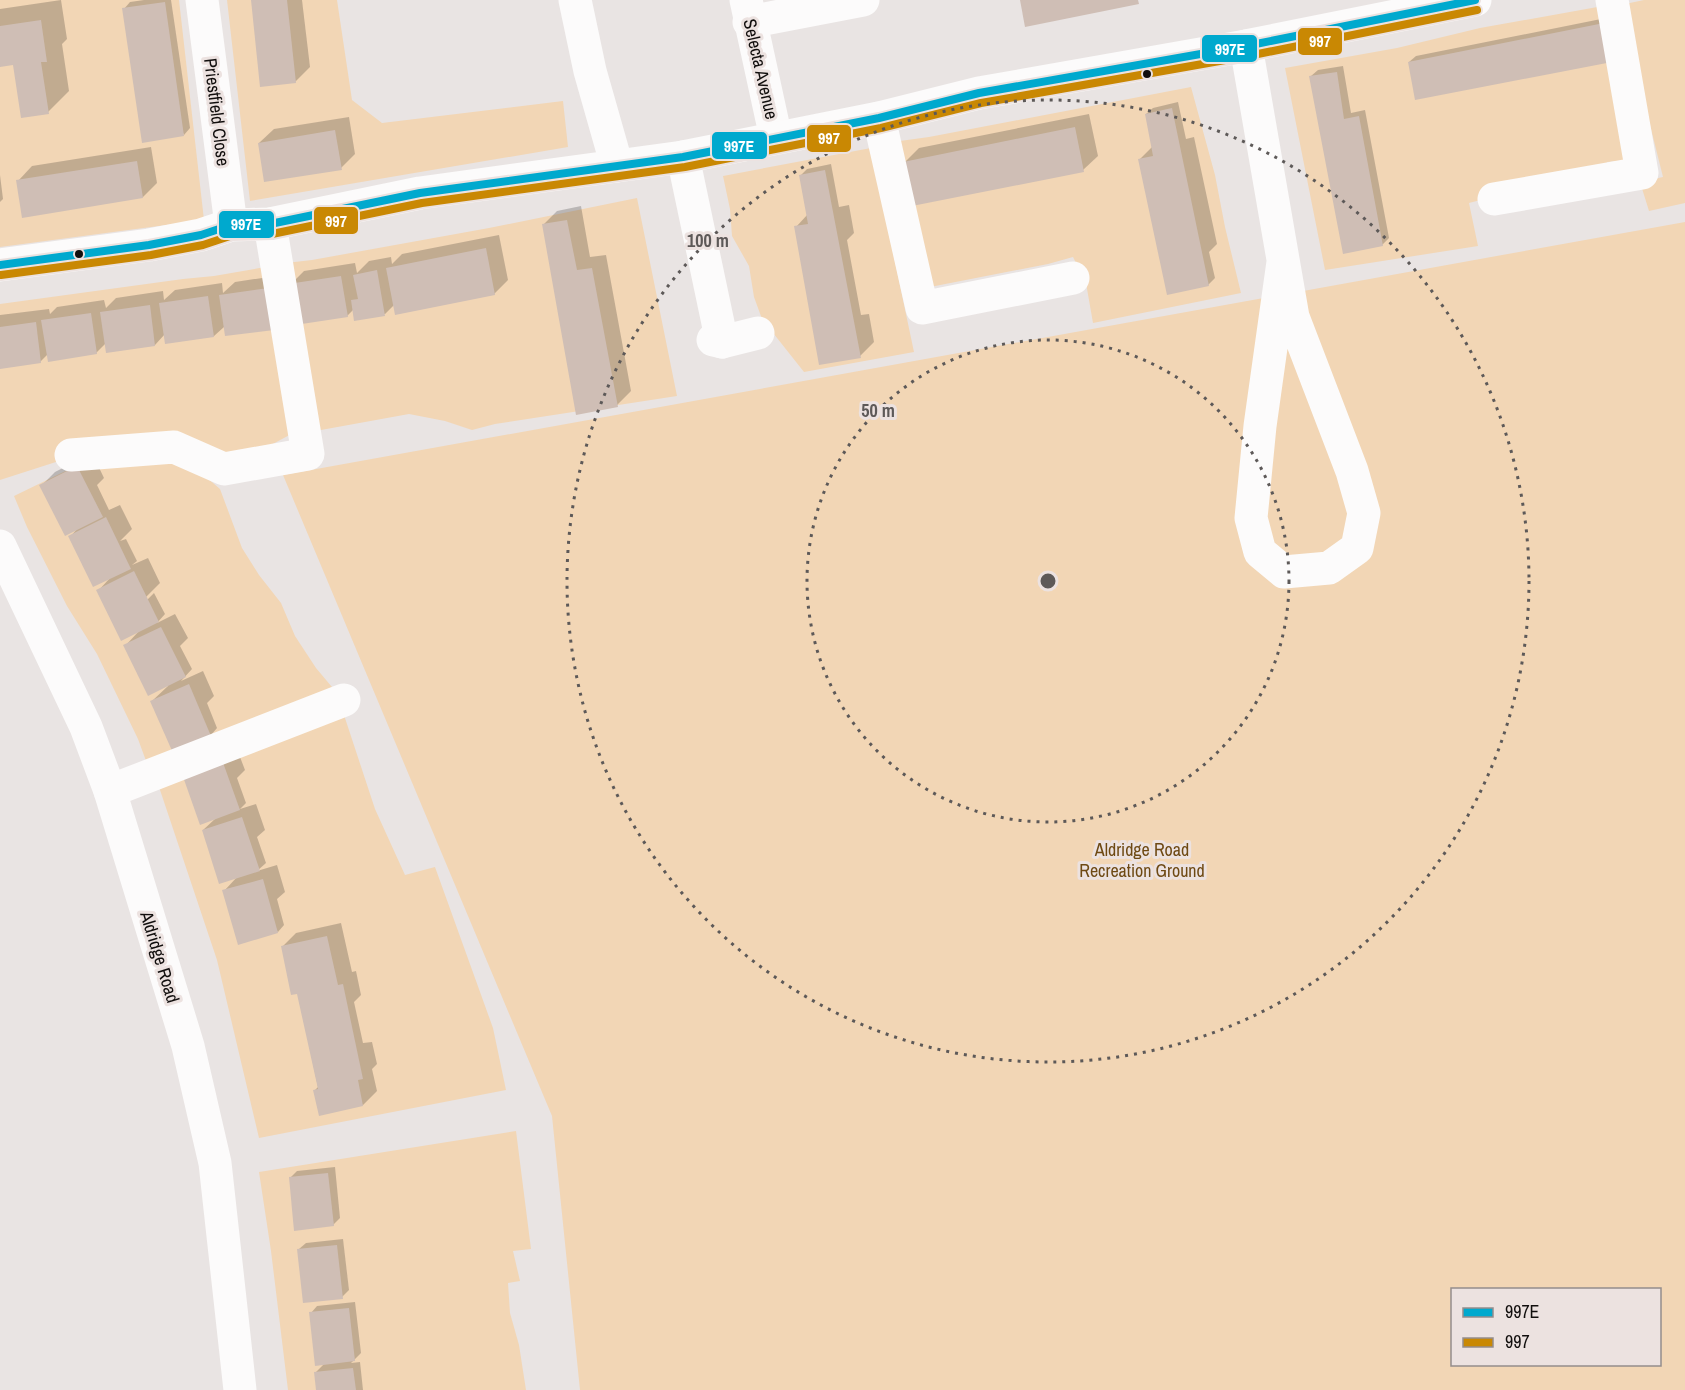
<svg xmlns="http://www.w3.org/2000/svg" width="1685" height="1390" viewBox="0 0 1685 1390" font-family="'Archivo Narrow',sans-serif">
<rect width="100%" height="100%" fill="#e9e4e3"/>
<!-- green -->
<g fill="#f2d6b5" fill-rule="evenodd">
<path d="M 0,0 L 179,0 L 204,220 L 0,247 Z"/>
<path d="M 227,0 L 337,0 L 352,100 L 382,123 L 563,101 L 568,147 L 250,201 Z"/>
<path d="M 1644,0 L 1685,0 L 1685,203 L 1649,211 L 1640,182 L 1663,177 L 1642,93 L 1625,4 Z"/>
<path d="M 1603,6 L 1629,160 L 1607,162 L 1608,167 L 1469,203 L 1478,246 L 1325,270 L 1285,68 L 1397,48 L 1480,28 Z"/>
<path d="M 1191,87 L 1215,175 L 1225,227 L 1241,293 L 1093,323 L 1086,283 L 1073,257 L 1048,264 L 930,287 L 900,141 L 929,137 Z"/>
<path d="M 871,148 L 914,352 L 804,372 L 762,319 L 754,297 L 749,266 L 732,236 L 730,209 L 723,176 Z"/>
<path d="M 637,198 L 677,396 L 495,424 L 472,430 L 445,421 L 409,414 L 310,432 L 286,263 L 312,260 L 489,228 Z"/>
<path d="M 1685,222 L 1685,1390 L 580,1390 L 552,1116 L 283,475 ZM 1452,1290 L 1660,1290 L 1660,1364 L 1452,1364 Z"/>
<path d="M 271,266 L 297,431 L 269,446 L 239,458 L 59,461 L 0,480 L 0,304 L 183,279 L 214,276 Z"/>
<path d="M 184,458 L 220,489 L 242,548 L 259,575 L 281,603 L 295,636 L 316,668 L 337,693 L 149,769 L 138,739 L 97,654 L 67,606 L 27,527 L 14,496 L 82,463 Z"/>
<path d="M 344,715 L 375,809 L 405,875 L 435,867 L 493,1028 L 506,1090 L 259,1138 L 217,960 L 157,781 Z"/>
<path d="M 516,1131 L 531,1249 L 513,1251 L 520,1281 L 508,1283 L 510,1313 L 519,1345 L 526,1390 L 288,1390 L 271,1251 L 259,1172 Z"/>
</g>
<!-- shadow -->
<g fill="#0003">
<path d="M 61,0 L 67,39 L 62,44 L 69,91 L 48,112 L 14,63 L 0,65 L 0,7 L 0,9 Z"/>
<path d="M 144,0 L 171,0 L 190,128 L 184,135 L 124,9 L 130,2 Z"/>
<path d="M 252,0 L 302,0 L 310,67 L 295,82 Z"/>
<path d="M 1611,17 L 1618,53 L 1409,62 L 1416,56 Z"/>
<path d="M 1343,66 L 1351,113 L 1365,110 L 1389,238 L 1382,245 L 1311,76 L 1318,70 Z"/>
<path d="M 1178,102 L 1186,139 L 1194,137 L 1217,244 L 1209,252 L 1215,278 L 1208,285 L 1140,159 L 1153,146 L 1146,114 L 1153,108 Z"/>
<path d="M 1089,114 L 1098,156 L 1083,170 L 905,162 L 919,148 Z"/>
<path d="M 349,117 L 355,154 L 341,168 L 259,143 L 274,129 Z"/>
<path d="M 151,147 L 157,183 L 143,197 L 18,181 L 32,166 Z"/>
<path d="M 831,164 L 839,207 L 849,205 L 854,233 L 847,240 L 861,315 L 869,314 L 874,342 L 860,356 L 796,227 L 808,214 L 800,176 L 807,169 Z"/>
<path d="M 0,175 L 3,199 L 0,202 Z"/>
<path d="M 581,206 L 590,257 L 606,255 L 631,391 L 617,405 L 543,225 L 557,211 Z"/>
<path d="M 499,235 L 508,280 L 494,294 L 395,304 L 385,314 L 354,309 L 347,316 L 290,285 L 304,271 L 355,263 L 357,273 L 369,261 L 391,257 L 392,264 L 402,254 Z"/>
<path d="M 282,275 L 214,336 L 165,334 L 155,345 L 106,343 L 96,353 L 48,354 L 40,362 L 0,367 L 0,315 L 49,309 L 50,314 L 57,307 L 104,300 L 106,308 L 116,298 L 163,291 L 164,300 L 175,290 L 222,283 L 223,293 L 235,282 Z"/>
<path d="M 92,453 L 104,478 L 97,485 L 109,510 L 120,505 L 132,529 L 120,541 L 126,539 L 137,561 L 132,565 L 148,558 L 160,583 L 141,602 L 143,604 L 154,593 L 165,614 L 157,623 L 175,614 L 188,638 L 180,646 L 192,669 L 181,681 L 203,671 L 214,696 L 207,703 L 217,728 L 211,735 L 152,701 L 168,686 L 125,646 L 140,630 L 98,591 L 110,578 L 70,537 L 77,529 L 41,486 L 55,472 Z"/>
<path d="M 235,744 L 245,770 L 237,778 L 246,803 L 240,809 L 256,804 L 265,830 L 257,837 L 266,863 L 257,871 L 277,865 L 285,892 L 277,899 L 284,925 L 278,932 L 224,891 L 238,876 L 203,830 L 216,818 L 183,772 Z"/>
<path d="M 341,923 L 352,972 L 356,971 L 361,995 L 354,1002 L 363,1043 L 372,1042 L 377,1064 L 372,1069 L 377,1091 L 363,1105 L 315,1090 L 318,1087 L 298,992 L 282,947 L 296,933 Z"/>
<path d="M 335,1167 L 340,1218 L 333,1225 L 290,1178 L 297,1171 Z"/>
<path d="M 343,1239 L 349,1290 L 342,1297 L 299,1249 L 306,1243 Z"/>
<path d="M 355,1302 L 361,1353 L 351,1363 L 360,1362 L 363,1390 L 317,1390 L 315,1373 L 325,1363 L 311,1313 L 317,1306 Z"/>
</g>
<!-- building -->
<g fill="#cfbeb5">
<path d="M 251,0 L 287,0 L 296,83 L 260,87 Z"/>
<path d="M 1020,0 L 1138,0 L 1139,4 L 1025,27 Z"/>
<path d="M 165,2 L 184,136 L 142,143 L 122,8 Z"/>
<path d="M 41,20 L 47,62 L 41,62 L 49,114 L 21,118 L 13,65 L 0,67 L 0,26 Z"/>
<path d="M 1604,23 L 1612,62 L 1415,100 L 1408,62 Z"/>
<path d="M 1337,72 L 1344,119 L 1359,116 L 1383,246 L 1343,254 L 1309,76 Z"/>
<path d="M 1172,108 L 1209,286 L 1167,295 L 1138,159 L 1153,156 L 1145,114 Z"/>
<path d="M 1075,127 L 1084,172 L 912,206 L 903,162 Z"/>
<path d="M 335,130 L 342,170 L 264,182 L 258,143 Z"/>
<path d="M 137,161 L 143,198 L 22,218 L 16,180 Z"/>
<path d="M 825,170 L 861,358 L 819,365 L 794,226 L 808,224 L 799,175 Z"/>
<path d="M 567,220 L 577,270 L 592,268 L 618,407 L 576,415 L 542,224 Z"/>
<path d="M 486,248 L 495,295 L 395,315 L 386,268 Z"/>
<path d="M 377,270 L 385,316 L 354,321 L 351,300 L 358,299 L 353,275 Z"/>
<path d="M 341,276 L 348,317 L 295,325 L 288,284 Z"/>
<path d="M 268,288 L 274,330 L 225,336 L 219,295 Z"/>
<path d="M 208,296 L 214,337 L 165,344 L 159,303 Z"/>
<path d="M 150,305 L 155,346 L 106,353 L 100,312 Z"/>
<path d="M 91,313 L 97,354 L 48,362 L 41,320 Z"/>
<path d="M 36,322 L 41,363 L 0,369 L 0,327 Z"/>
<path d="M 77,466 L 103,517 L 65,536 L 39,485 Z"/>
<path d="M 106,517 L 131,569 L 93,587 L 68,536 Z"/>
<path d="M 134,571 L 159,622 L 121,641 L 96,590 Z"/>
<path d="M 161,627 L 186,677 L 148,696 L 123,645 Z"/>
<path d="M 189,684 L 211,736 L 173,753 L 150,701 Z"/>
<path d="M 221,757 L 240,810 L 200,825 L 181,771 Z"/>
<path d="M 242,817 L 260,871 L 219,884 L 202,830 Z"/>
<path d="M 263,879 L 278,933 L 238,945 L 222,890 Z"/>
<path d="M 327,936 L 338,985 L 343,984 L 363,1079 L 358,1080 L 363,1106 L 319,1116 L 313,1090 L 318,1089 L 297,994 L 291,995 L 281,946 Z"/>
<path d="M 328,1173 L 334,1226 L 294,1231 L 289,1177 Z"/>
<path d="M 337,1245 L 343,1299 L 303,1303 L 297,1249 Z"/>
<path d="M 349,1308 L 355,1361 L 315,1366 L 309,1312 Z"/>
<path d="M 353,1368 L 356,1390 L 316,1390 L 314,1372 Z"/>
</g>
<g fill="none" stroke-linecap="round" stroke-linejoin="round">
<!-- minor -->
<g stroke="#fcfbfb" stroke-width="33">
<path d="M 202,0 L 231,225"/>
<path d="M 575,0 L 590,71 L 617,166"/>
<path d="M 746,0 L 776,138"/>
<path d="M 749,22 L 863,0"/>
<path d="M 1246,46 L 1293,317 L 1352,471 L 1364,513 L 1357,548 L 1329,568 L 1284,572 L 1260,552 L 1251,518 L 1260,426 L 1283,262"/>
<path d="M 879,118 L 922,308 L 1073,278"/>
<path d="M 683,157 L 722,342"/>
<path d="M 1494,199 L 1642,173 L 1612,0"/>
<path d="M 0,265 L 149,245 L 201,235 L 231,225 L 270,224 L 420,193 L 683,157 L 879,118 L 979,93 L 1246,46 L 1475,0"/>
<path d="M 713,340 L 722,342 L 758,333"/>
<path d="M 71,455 L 174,447 L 224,469 L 308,454 L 270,224"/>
<path d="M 0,546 L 86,727 L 110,791 L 188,1046 L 215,1163 L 240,1390"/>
<path d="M 110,791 L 344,700"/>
</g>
<defs>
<path id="bus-1" d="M 0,265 L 149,245 L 201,235 L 231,225 L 270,224 L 420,193 L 683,157 L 879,118 L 979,93 L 1246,46 L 1475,0"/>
<path id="bus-2" d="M 1,275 L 151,255 L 203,245 L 233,235 L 272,234 L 422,203 L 685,167 L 881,128 L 981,103 L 1248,56 L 1477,10"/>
</defs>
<!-- bus-1 casing -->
<use href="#bus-1" stroke="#ece2e0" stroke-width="12"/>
<!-- bus-2 casing -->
<use href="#bus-2" stroke="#ece2e0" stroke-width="12"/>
<!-- bus-1 -->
<use href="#bus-1" stroke="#00a9ce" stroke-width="8"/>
<!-- bus-2 -->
<use href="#bus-2" stroke="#c98803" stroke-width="8"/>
</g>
<!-- distance rings -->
<g fill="none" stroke="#5d5958" stroke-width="3" stroke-dasharray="3 6">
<circle cx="1048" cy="581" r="241"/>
<circle cx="1048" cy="581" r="481"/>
</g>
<!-- markers -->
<g fill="#110e0d" stroke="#ece2e0" stroke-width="2">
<circle cx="1147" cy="74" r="5"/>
<circle cx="79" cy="254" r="5"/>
</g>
<g text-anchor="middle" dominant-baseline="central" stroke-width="6" stroke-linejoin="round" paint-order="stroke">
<!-- street labels -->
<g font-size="18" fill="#110e0d" stroke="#ece2e0">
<text transform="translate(761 69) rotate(77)">Selecta Avenue</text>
<text transform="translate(217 112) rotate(83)">Priestfield Close</text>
<text transform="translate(160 957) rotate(73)">Aldridge Road</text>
</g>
<!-- park labels -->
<g font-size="18" fill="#6e4913" stroke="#ece2e0">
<text x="1142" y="849">Aldridge Road<tspan x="1142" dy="21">Recreation Ground</tspan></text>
</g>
</g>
<circle cx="1048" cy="581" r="9" fill="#5d5958" stroke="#ece2e0" stroke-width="3"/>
<g font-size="18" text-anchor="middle" font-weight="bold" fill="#5d5958" stroke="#ece2e0" stroke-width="6" stroke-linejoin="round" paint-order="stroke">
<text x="708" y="247">100 m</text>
<text x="878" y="417">50 m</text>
</g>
<g stroke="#ece2e0" stroke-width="2">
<rect x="1297" y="27" width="46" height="29" rx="6" fill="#c98803"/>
<rect x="1201" y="34" width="57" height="29" rx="6" fill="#00a9ce"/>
<rect x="806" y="124" width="46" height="29" rx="6" fill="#c98803"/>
<rect x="711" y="131" width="57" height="29" rx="6" fill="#00a9ce"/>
<rect x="313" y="206" width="46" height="29" rx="6" fill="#c98803"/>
<rect x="218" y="210" width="57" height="29" rx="6" fill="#00a9ce"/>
</g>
<g font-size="16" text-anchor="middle" font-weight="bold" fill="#fff">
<text x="1320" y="47">997</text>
<text x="1230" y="55">997E</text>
<text x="829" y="144">997</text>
<text x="739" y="152">997E</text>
<text x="336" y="227">997</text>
<text x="246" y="230">997E</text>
</g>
<!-- legend -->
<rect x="1451" y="1288" width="210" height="78" fill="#ece2e0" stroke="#948d8c" stroke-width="1.5"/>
<rect x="1463" y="1308" width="30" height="9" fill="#00a9ce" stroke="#948d8c" stroke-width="1.5"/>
<text x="1505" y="1318" font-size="18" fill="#110e0d">997E</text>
<rect x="1463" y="1338" width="30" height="9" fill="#c98803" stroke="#948d8c" stroke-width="1.5"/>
<text x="1505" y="1348" font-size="18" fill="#110e0d">997</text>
</svg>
